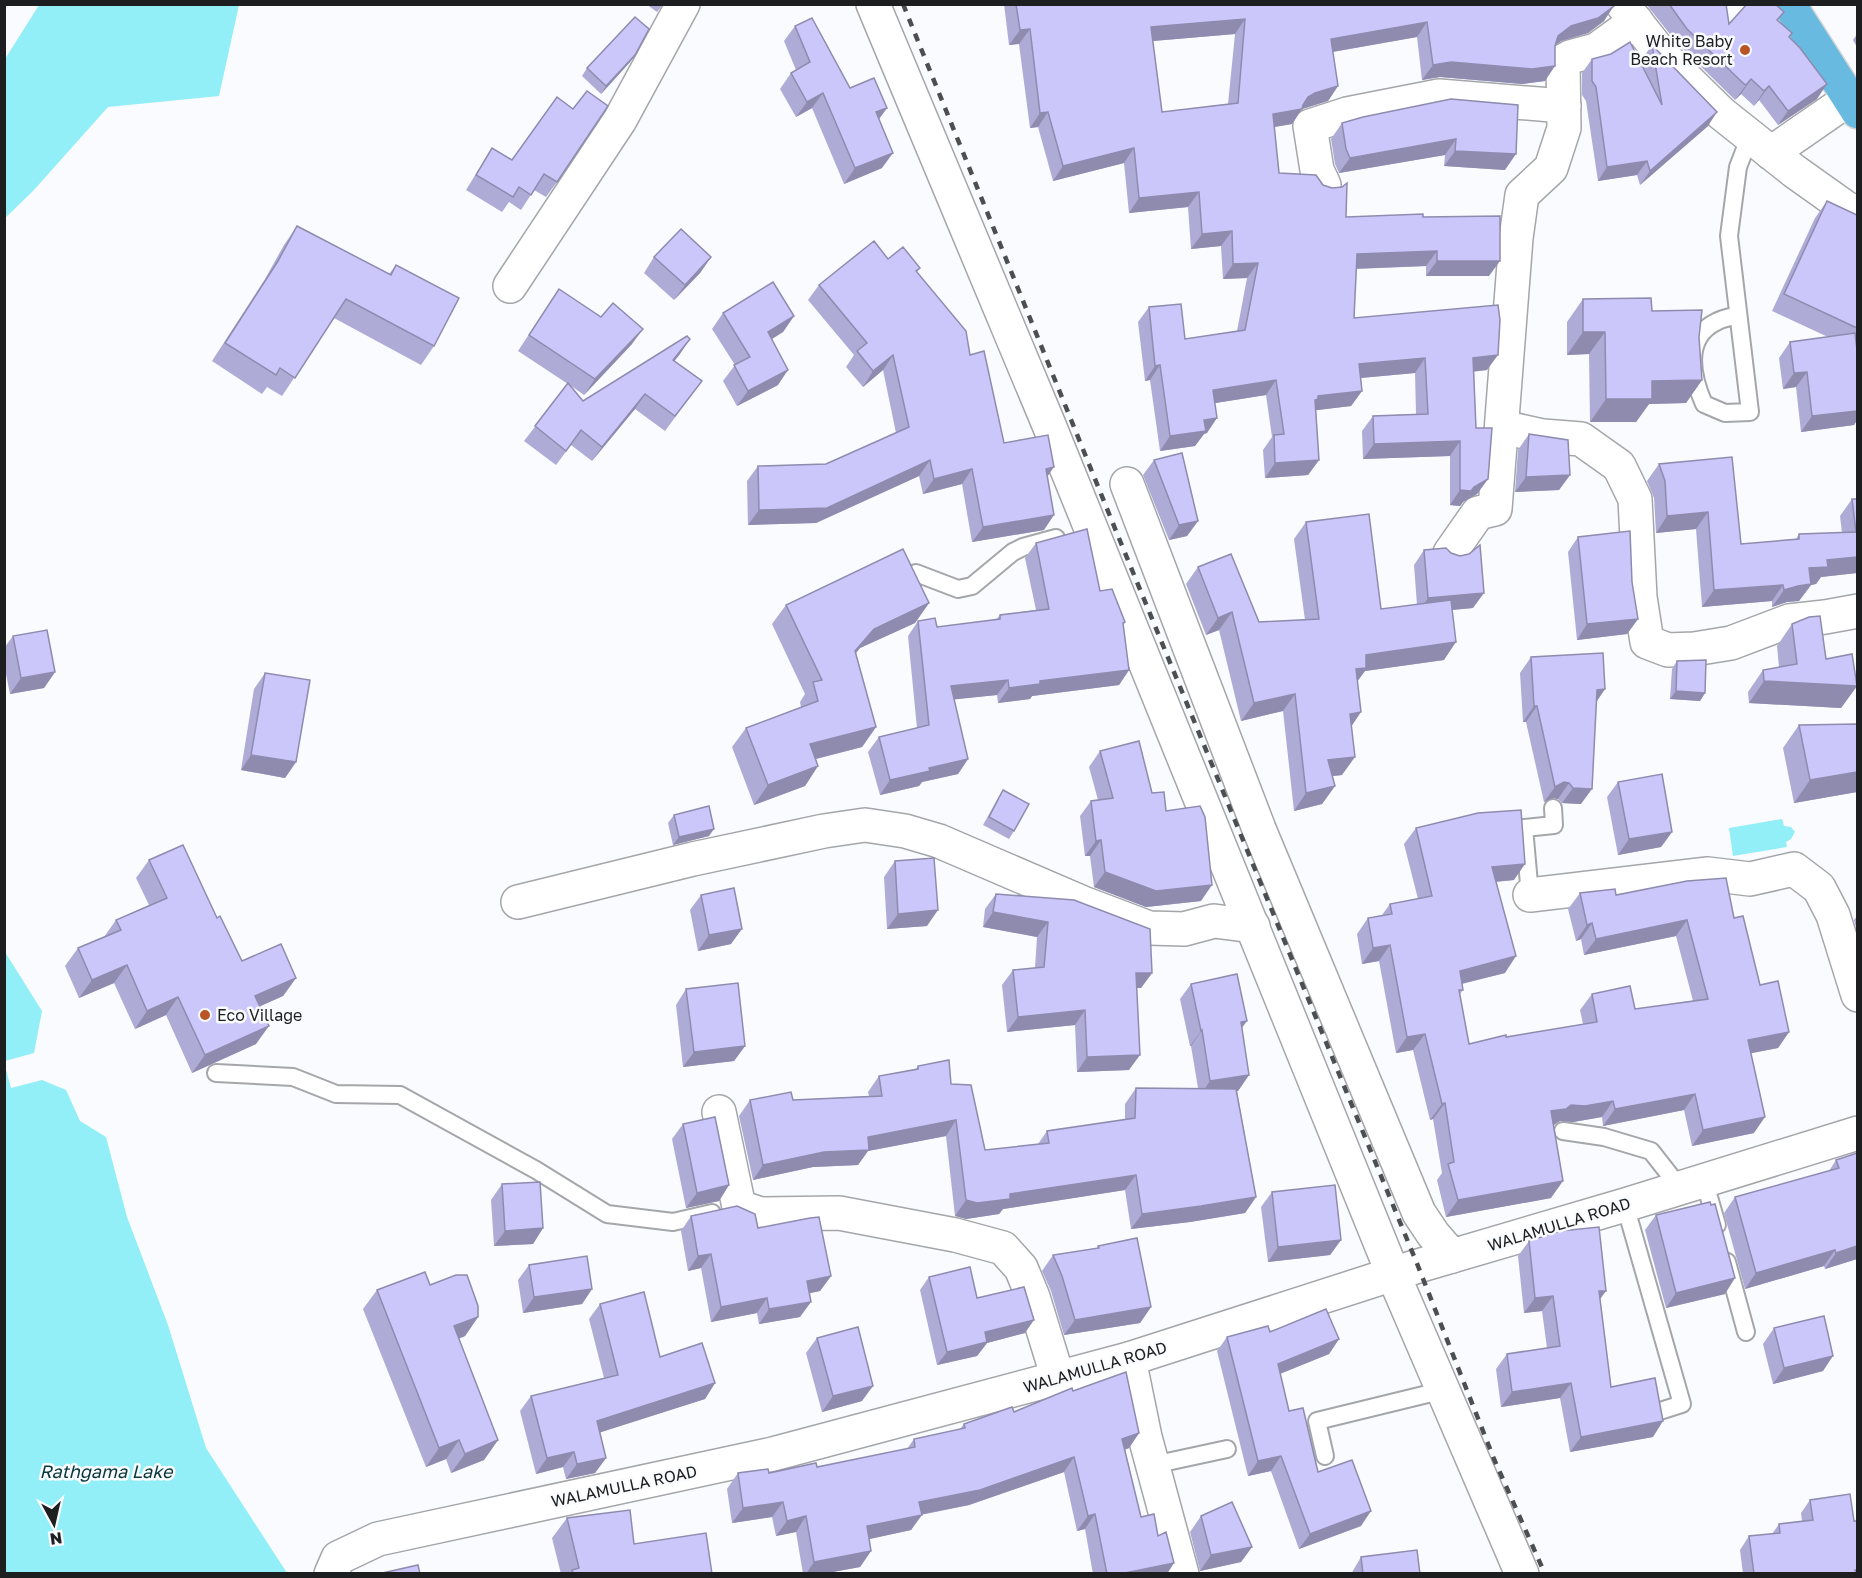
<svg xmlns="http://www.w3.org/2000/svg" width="1862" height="1578" viewBox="0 0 1862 1578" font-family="'Golos Text',sans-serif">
<rect width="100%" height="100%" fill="#f9fbfe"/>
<!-- water -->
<g fill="#92eef7">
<path d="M 39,5 L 239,5 L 219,96 L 108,107 L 33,191 L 5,218 L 5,59 Z"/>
<path d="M 1782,819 L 1784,826 L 1791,827 L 1795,832 L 1791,839 L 1786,842 L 1787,847 L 1733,856 L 1729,828 Z"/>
<path d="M 5,952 L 42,1011 L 34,1053 L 5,1061 Z"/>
<path d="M 5,1066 L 11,1088 L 42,1080 L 66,1090 L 80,1121 L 106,1137 L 127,1217 L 168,1325 L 206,1448 L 287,1573 L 5,1573 Z"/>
</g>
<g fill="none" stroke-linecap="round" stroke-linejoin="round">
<defs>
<g id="service">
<path d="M 1738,315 C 1731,317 1723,318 1716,322 C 1683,338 1692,377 1704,404 L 1725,413 L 1750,412 L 1729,236 L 1738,167 L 1750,136"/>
<path d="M 916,573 L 958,589 L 972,586 L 1013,552 L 1023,547 L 1056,538"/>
<path d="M 1530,895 L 1524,828 L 1554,825 L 1553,808"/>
<path d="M 216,1073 L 293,1077 L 336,1094 L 400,1095 L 536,1170 L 607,1214 L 673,1222 L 712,1213"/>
<path d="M 1563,1131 L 1604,1137 L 1651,1151 L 1680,1188"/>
<path d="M 1704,1180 L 1717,1225"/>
<path d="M 1625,1205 L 1682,1404 L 1660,1411"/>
<path d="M 1727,1262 L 1746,1332"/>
<path d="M 1325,1456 L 1317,1421 L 1444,1390"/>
<path d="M 1153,1465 L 1227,1449"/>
</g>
<g id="minor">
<path d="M 873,4 L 1049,425 L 1393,1274 L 1522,1574"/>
<path d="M 1623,5 L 1663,56 L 1721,113 L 1794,171 L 1846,208 L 1858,213"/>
<path d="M 1771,153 L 1849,99"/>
<path d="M 1324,185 L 1317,170 L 1310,126 L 1347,114 L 1439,96 L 1564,106"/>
<path d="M 510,286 L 620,120 L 683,4"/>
<path d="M 1502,427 L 1543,436 L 1581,439 L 1619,466 L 1635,499 L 1640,597 L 1647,642 L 1668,650 L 1694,649 L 1731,643 L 1789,621 L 1825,617 L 1858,611"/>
<path d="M 1127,484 L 1259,829 L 1419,1213 L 1433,1234 L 1452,1256"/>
<path d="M 1450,553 L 1478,513 L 1495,509 L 1516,238 L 1522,195 L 1551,168 L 1564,128 L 1563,61 L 1570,57 L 1596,50 L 1636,21"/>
<path d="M 1530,895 L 1708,874 L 1750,879 L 1794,869 L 1819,888 L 1833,915 L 1858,995"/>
<path d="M 518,902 L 693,859 L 824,831 L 865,825 L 905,831 L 939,841 L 1083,903 L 1149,928 L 1184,929 L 1214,921 L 1253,926"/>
<path d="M 719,1112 L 739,1207 L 761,1214 L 839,1213 L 955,1235 L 1003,1248 L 1021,1268 L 1033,1297 L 1058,1378"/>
<path d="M 1129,1359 L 1145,1437 L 1182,1574"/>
<path d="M 331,1574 L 338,1558 L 378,1539 L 773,1454 L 1129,1359 L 1418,1266 L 1625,1205 L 1858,1133"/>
</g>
<path id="trunk" d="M 1789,4 L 1858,112"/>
</defs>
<!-- service casing -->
<use href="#service" stroke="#a5a6a9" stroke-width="20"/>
<!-- minor casing -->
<use href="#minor" stroke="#a5a6a9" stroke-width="36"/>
<!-- trunk casing -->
<use href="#trunk" stroke="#d6d6d7" stroke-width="36"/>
<!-- service -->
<use href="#service" stroke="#fff" stroke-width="16"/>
<!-- minor -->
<use href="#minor" stroke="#fff" stroke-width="33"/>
<!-- trunk -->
<use href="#trunk" stroke="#68bae0" stroke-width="33"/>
<!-- rail -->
<path stroke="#4d4e4f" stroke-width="4.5" stroke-dasharray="8 8" stroke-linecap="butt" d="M 903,4 L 1116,531 L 1418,1266 L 1494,1459 L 1545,1574"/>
</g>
<!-- wall -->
<g fill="#afabd7" fill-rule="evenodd">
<path d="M 646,4 L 663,4 L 657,12 Z"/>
<path d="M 1004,4 L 1613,4 L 1604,21 L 1588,33 L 1561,41 L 1555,45 L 1545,81 L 1522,84 L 1440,77 L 1422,80 L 1417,37 L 1333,52 L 1338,86 L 1328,101 L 1302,109 L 1292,124 L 1274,127 L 1279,173 L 1346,217 L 1423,217 L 1489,276 L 1426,276 L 1426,266 L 1356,269 L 1354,318 L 1487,370 L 1474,371 L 1476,428 L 1488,479 L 1477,494 L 1463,502 L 1460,506 L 1450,505 L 1450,456 L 1363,459 L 1362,431 L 1373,416 L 1416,414 L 1415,373 L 1361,378 L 1362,391 L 1351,406 L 1316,410 L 1319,460 L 1308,475 L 1265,478 L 1263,450 L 1272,437 L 1266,395 L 1215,403 L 1207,433 L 1204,434 L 1195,446 L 1160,451 L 1150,380 L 1145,381 L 1138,322 L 1149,307 L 1185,339 L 1237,331 L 1247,278 L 1223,279 L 1221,246 L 1191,249 L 1188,207 L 1129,213 L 1124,163 L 1053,181 L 1038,127 L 1030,128 L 1019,44 L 1009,45 ZM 1235,34 L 1228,104 L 1162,112 L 1153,41 Z"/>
<path d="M 1646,4 L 1726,4 L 1729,24 L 1778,21 L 1789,37 L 1817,99 L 1778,125 L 1759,100 L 1754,106 L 1741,94 L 1735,100 L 1677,43 Z"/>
<path d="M 795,26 L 850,88 L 887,108 L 879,119 L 882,168 L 844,184 L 812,108 L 796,117 L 780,89 L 791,73 L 796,70 L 784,41 Z"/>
<path d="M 1857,34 L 1857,47 L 1853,40 Z"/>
<path d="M 1652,45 L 1708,126 L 1640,185 L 1637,175 L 1598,181 L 1586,101 L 1582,95 L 1582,73 L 1592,59 L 1643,69 L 1642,59 Z"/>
<path d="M 635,55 L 630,62 L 601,94 L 582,76 L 587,68 Z"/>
<path d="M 557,97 L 557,182 L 546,197 L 534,190 L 521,210 L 509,202 L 502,212 L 466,190 L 482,164 L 492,148 L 512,160 Z"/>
<path d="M 1451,99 L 1505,170 L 1444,166 L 1445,155 L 1339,173 L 1335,164 L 1331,139 L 1342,123 Z"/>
<path d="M 1827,201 L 1857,215 L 1857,420 L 1854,425 L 1801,432 L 1796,387 L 1783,389 L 1779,358 L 1790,342 L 1828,337 L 1772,311 L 1815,218 Z"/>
<path d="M 297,226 L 389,274 L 396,265 L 434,346 L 421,365 L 334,318 L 282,396 L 267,387 L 262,394 L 212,361 L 265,279 L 284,245 Z"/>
<path d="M 654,257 L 711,257 L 700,273 L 674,300 L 644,273 Z"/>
<path d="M 888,259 L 920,268 L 917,272 L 970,355 L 1004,443 L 1048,477 L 1044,530 L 972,542 L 962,484 L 923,494 L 919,476 L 816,523 L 748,525 L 747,481 L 758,466 L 826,464 L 896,433 L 883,370 L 863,387 L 846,367 L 854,355 L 808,300 L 819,285 Z"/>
<path d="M 559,289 L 632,344 L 584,395 L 570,385 L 583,401 L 680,354 L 674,361 L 702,381 L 665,431 L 635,409 L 592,461 L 571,445 L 556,465 L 524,441 L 568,384 L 518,351 Z"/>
<path d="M 1583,299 L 1652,311 L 1702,380 L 1686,403 L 1649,404 L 1636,422 L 1590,422 L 1589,354 L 1567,355 L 1567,322 Z"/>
<path d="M 723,313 L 794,316 L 783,332 L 772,339 L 778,385 L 737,406 L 723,381 L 735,365 L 712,329 Z"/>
<path d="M 1529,434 L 1570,475 L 1559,490 L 1515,492 L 1518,450 Z"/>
<path d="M 1154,460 L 1198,521 L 1187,536 L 1169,540 L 1143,475 Z"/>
<path d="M 1659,464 L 1741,544 L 1796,539 L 1799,534 L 1842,533 L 1840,516 L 1852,499 L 1857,499 L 1857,573 L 1821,577 L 1816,584 L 1811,585 L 1799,601 L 1787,602 L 1772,607 L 1772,601 L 1702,607 L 1696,529 L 1656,533 L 1654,498 L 1647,481 Z"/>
<path d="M 1306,522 L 1381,609 L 1417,605 L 1414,565 L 1424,550 L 1473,608 L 1452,610 L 1444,660 L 1365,671 L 1357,681 L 1351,727 L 1342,775 L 1332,776 L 1335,786 L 1322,804 L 1294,811 L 1283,711 L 1241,721 L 1219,630 L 1206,635 L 1186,584 L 1198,567 L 1259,622 L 1305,620 L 1294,539 Z"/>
<path d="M 1578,537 L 1638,619 L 1627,634 L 1577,640 L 1568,552 Z"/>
<path d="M 1036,543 L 1100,591 L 1125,622 L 1123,626 L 1129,670 L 1119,685 L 1032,696 L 1030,699 L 998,703 L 997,695 L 954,699 L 968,759 L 958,774 L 922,782 L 919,786 L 880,795 L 868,752 L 879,737 L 917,728 L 908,636 L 918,621 L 937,627 L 996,620 L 1000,615 L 1036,610 L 1025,558 Z"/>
<path d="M 929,603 L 915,623 L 860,648 L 856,653 L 876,727 L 862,747 L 816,759 L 818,766 L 805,786 L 754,805 L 732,747 L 746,728 L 801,707 L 800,702 L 805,694 L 772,624 L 786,605 Z"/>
<path d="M 1792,624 L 1826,659 L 1857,686 L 1841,708 L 1749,703 L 1748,692 L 1763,670 L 1779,667 L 1777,646 Z"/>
<path d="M 13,636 L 55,672 L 44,688 L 10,694 L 4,664 L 4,648 Z"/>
<path d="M 1531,657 L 1605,689 L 1597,701 L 1581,804 L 1562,803 L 1558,799 L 1553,798 L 1544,802 L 1526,722 L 1523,722 L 1520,673 Z"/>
<path d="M 1677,661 L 1705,693 L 1700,701 L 1670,699 L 1672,669 Z"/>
<path d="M 265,673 L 296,762 L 285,778 L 241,770 L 254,689 Z"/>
<path d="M 1799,725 L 1857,792 L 1794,803 L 1783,748 Z"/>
<path d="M 1100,751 L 1152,793 L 1166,811 L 1201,901 L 1146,907 L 1094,887 L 1090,856 L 1085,856 L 1080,816 L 1091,801 L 1098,800 L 1089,767 Z"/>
<path d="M 1618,782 L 1672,832 L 1661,847 L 1618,855 L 1607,797 Z"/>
<path d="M 1003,790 L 1014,831 L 1009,839 L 983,825 L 998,798 Z"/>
<path d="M 674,815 L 709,836 L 673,845 L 668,823 Z"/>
<path d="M 1416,828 L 1514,880 L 1496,882 L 1505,973 L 1462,984 L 1463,990 L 1460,994 L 1469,1044 L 1583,1024 L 1580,1010 L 1592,994 L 1635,1009 L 1693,1001 L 1676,936 L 1584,955 L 1581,939 L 1576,941 L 1568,909 L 1580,893 L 1616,895 L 1734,918 L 1760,985 L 1789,1032 L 1778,1048 L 1751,1053 L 1754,1133 L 1692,1146 L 1684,1110 L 1603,1126 L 1602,1117 L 1573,1122 L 1560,1121 L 1553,1125 L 1551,1198 L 1446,1217 L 1437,1180 L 1442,1173 L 1433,1119 L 1430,1120 L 1413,1050 L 1396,1053 L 1379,961 L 1362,964 L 1357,934 L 1368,918 L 1382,915 L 1390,904 L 1418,899 L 1404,844 Z"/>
<path d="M 149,860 L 217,918 L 242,961 L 296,978 L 283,996 L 260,1006 L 256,1044 L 192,1073 L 166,1015 L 135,1029 L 114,983 L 79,998 L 65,966 L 78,948 L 104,937 L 116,920 L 149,905 L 136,878 Z"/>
<path d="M 895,861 L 927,926 L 887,929 L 884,877 Z"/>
<path d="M 996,894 L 1152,973 L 1141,988 L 1137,988 L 1129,1070 L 1077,1072 L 1075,1025 L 1007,1032 L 1002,985 L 1013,970 L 1035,968 L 1037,937 L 983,927 L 985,909 Z"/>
<path d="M 701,895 L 731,944 L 698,951 L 690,910 Z"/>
<path d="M 1857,916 L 1857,931 L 1854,920 Z"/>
<path d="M 1191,984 L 1242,1028 L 1249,1075 L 1238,1091 L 1237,1091 L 1256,1197 L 1245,1213 L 1190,1222 L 1131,1229 L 1125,1190 L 1003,1209 L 999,1214 L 966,1219 L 955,1216 L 946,1136 L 868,1151 L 858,1165 L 813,1167 L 753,1180 L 739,1116 L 750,1100 L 793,1100 L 869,1096 L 868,1092 L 879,1076 L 916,1069 L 918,1066 L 951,1084 L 985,1150 L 1038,1144 L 1047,1131 L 1125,1120 L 1125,1104 L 1136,1088 L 1198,1088 L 1191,1046 L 1190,1046 L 1180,999 Z"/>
<path d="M 686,989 L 745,1046 L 734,1061 L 683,1067 L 676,1005 Z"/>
<path d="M 683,1124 L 729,1185 L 719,1201 L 686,1208 L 672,1139 Z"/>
<path d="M 1857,1153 L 1857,1259 L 1825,1269 L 1824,1266 L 1745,1289 L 1724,1213 L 1735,1197 L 1829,1171 L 1836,1160 Z"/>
<path d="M 502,1184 L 543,1228 L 533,1244 L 494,1246 L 491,1200 Z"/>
<path d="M 1272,1192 L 1341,1240 L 1330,1255 L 1268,1262 L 1261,1207 Z"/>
<path d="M 1656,1215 L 1725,1294 L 1666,1308 L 1645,1230 Z"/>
<path d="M 691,1216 L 758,1228 L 831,1276 L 820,1291 L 809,1293 L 800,1317 L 759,1324 L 757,1313 L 711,1322 L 701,1268 L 688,1271 L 681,1231 Z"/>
<path d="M 1529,1241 L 1600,1299 L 1611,1387 L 1653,1437 L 1570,1452 L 1560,1398 L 1501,1407 L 1496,1369 L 1507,1354 L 1547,1348 L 1542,1311 L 1524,1313 L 1518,1256 Z"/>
<path d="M 1098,1246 L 1151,1307 L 1140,1323 L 1064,1335 L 1051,1291 L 1042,1271 L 1053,1255 L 1097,1248 Z"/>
<path d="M 529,1265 L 592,1289 L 582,1304 L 523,1313 L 518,1280 Z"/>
<path d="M 929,1277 L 977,1298 L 1025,1333 L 987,1343 L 977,1356 L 937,1365 L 920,1290 Z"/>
<path d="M 430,1285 L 478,1317 L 465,1336 L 458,1339 L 498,1440 L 484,1460 L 451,1473 L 446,1459 L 426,1467 L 363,1309 L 377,1290 Z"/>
<path d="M 600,1304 L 660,1357 L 715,1383 L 705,1399 L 600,1432 L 606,1458 L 595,1473 L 566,1479 L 563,1467 L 536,1474 L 520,1411 L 531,1396 L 604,1378 L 589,1319 Z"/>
<path d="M 1774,1328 L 1823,1371 L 1773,1384 L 1763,1344 Z"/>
<path d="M 1270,1332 L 1339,1339 L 1329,1354 L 1280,1374 L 1289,1411 L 1318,1472 L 1361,1526 L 1299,1549 L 1271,1471 L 1248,1476 L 1217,1351 L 1227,1337 Z"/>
<path d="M 817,1338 L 862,1401 L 822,1412 L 806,1353 Z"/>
<path d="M 1073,1391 L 1139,1433 L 1129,1448 L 1125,1450 L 1141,1517 L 1167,1574 L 1093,1574 L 1085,1529 L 1077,1531 L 1064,1472 L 969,1505 L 921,1515 L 911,1530 L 869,1539 L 871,1551 L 860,1567 L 822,1574 L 803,1574 L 796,1532 L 776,1536 L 772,1517 L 732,1523 L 727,1489 L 738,1473 L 769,1473 L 817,1467 L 907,1449 L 914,1439 L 960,1429 L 964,1424 L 1014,1412 Z"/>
<path d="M 1810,1500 L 1854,1521 L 1857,1574 L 1743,1574 L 1740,1550 L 1749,1536 L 1772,1534 L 1779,1524 L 1802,1521 L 1801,1513 Z"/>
<path d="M 1201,1516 L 1252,1547 L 1241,1562 L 1200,1571 L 1190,1532 Z"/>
<path d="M 567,1518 L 634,1544 L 712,1574 L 561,1574 L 552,1538 Z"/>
<path d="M 1361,1557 L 1420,1574 L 1351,1574 Z"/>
</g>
<!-- shaded-wall -->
<g fill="#8e8baf">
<path d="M 1614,6 L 1604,21 L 1588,33 L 1561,41 L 1547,51 L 1558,36 L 1571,26 Z"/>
<path d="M 1245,19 L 1235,34 L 1141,42 L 1151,27 Z"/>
<path d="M 1427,22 L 1417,37 L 1320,54 L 1331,39 Z"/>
<path d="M 1030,29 L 1019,44 L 1009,45 L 1020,30 Z"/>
<path d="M 635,55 L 630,62 L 601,94 L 606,86 Z"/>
<path d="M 1451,62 L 1555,66 L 1545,81 L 1522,84 L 1440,77 L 1422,80 L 1433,65 Z"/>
<path d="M 1751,79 L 1741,94 L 1735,100 L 1746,85 Z"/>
<path d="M 1827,84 L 1817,99 L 1778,125 L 1788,111 Z"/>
<path d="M 1338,86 L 1328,101 L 1302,109 L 1292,124 L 1263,129 L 1273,114 L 1315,93 Z"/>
<path d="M 1769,86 L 1759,100 L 1754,106 L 1764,91 Z"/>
<path d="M 823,93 L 812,108 L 796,117 L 807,102 Z"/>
<path d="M 887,108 L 876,123 L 876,112 Z"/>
<path d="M 1048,112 L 1038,127 L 1030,128 L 1040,113 Z"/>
<path d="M 1717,112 L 1708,126 L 1640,185 L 1650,171 Z"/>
<path d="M 1456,139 L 1445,155 L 1339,173 L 1350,158 Z"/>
<path d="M 1134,148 L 1124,163 L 1053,181 L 1063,166 Z"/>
<path d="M 1455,151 L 1516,154 L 1505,170 L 1444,166 Z"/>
<path d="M 893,153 L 882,168 L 844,184 L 855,168 Z"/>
<path d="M 1647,161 L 1637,175 L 1598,181 L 1607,167 Z"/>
<path d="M 1199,192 L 1188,207 L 1129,213 L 1139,198 Z"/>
<path d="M 1232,231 L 1221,246 L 1191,249 L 1202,234 Z"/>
<path d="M 1437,251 L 1426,266 L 1347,269 L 1357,254 Z"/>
<path d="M 711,257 L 700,273 L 674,300 L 685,285 Z"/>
<path d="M 1437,261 L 1500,261 L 1489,276 L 1426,276 Z"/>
<path d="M 1258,263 L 1247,278 L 1223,279 L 1233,264 Z"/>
<path d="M 794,316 L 783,332 L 757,348 L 768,332 Z"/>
<path d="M 643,329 L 632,344 L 584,395 L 595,379 Z"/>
<path d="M 1583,332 L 1605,332 L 1589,354 L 1567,355 Z"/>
<path d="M 690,339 L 680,354 L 663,375 L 673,360 Z"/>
<path d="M 893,355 L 883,370 L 863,387 L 873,371 Z"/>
<path d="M 1498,355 L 1487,370 L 1463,373 L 1473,358 Z"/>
<path d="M 1425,358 L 1415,373 L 1349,379 L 1359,364 Z"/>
<path d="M 1160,365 L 1150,380 L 1145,381 L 1155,366 Z"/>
<path d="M 788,370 L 778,385 L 737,406 L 748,391 Z"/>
<path d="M 1807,372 L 1796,387 L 1783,389 L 1794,373 Z"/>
<path d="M 1276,380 L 1266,395 L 1203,405 L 1213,390 Z"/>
<path d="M 1702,380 L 1686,403 L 1649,404 L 1636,422 L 1590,422 L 1606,399 L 1652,381 Z"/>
<path d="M 1362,391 L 1351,406 L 1310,411 L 1305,415 L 1318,396 Z"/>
<path d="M 645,394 L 635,409 L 592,461 L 602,447 Z"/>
<path d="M 1857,411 L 1857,420 L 1854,425 L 1801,432 L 1812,416 Z"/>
<path d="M 1217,418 L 1207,433 L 1204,434 L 1195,446 L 1160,451 L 1170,436 L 1204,420 Z"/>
<path d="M 1460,441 L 1450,456 L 1363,459 L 1374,444 Z"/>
<path d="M 930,460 L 919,476 L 816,523 L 748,525 L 759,510 Z"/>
<path d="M 1319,460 L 1308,475 L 1265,478 L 1275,463 Z"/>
<path d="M 1054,467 L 1043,483 L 1046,469 Z"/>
<path d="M 972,469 L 962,484 L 923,494 L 934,479 Z"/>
<path d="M 1570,475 L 1559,490 L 1515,492 L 1526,477 Z"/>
<path d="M 1488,479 L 1477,494 L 1463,502 L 1460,506 L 1450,505 L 1460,490 L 1474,487 Z"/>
<path d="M 1708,512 L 1696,529 L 1656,533 L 1667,516 Z"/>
<path d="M 1054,515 L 1044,530 L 972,542 L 983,527 Z"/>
<path d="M 1198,521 L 1187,536 L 1169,540 L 1179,525 Z"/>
<path d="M 1857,557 L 1857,573 L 1821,577 L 1816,584 L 1811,585 L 1799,601 L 1787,602 L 1772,607 L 1784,590 L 1809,568 L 1827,560 Z"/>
<path d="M 1783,585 L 1772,601 L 1702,607 L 1714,590 Z"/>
<path d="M 1484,593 L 1473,608 L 1418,613 L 1428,598 Z"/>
<path d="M 929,603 L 915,623 L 860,648 L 842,670 L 855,651 L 874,629 Z"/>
<path d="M 1232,612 L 1219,630 L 1206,635 L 1218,618 Z"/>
<path d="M 1638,619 L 1627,634 L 1577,640 L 1587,624 Z"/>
<path d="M 1456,642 L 1444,660 L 1365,671 L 1354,686 L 1344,686 L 1366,655 Z"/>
<path d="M 1129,670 L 1119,685 L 1032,696 L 1030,699 L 998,703 L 1009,688 L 1040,681 Z"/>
<path d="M 55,672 L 44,688 L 10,694 L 21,678 Z"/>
<path d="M 1008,680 L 997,695 L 940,701 L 951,686 Z"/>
<path d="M 1764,681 L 1857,686 L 1841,708 L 1749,703 Z"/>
<path d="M 1605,689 L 1594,705 L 1597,690 Z"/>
<path d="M 1676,691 L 1705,693 L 1700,701 L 1670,699 Z"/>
<path d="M 1295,694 L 1283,711 L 1241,721 L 1254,703 Z"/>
<path d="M 1534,706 L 1537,706 L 1526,722 L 1523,722 Z"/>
<path d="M 1361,712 L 1349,730 L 1350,714 Z"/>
<path d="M 876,727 L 862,747 L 796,764 L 810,744 Z"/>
<path d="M 251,755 L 296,762 L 285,778 L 241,770 Z"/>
<path d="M 1355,757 L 1342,775 L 1316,778 L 1328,760 Z"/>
<path d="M 968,759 L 958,774 L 922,782 L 919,786 L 880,795 L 890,780 L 929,768 Z"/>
<path d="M 818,766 L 805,786 L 754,805 L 768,785 Z"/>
<path d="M 1857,772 L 1857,792 L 1794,803 L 1810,780 Z"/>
<path d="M 1564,782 L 1569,783 L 1558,799 L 1553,798 L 1544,802 L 1555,787 Z"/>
<path d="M 1335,786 L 1322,804 L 1294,811 L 1306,793 Z"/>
<path d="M 1573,788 L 1592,789 L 1581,804 L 1562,803 Z"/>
<path d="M 714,829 L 709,836 L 673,845 L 679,837 Z"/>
<path d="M 1672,832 L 1661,847 L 1618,855 L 1629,839 Z"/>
<path d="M 1101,840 L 1090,856 L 1085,856 L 1096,841 Z"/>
<path d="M 1525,864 L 1514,880 L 1480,883 L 1492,867 Z"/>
<path d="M 1105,872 L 1212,885 L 1201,901 L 1146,907 L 1094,887 Z"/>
<path d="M 938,910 L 927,926 L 887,929 L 898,914 Z"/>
<path d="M 993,912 L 1048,922 L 1037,937 L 983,927 Z"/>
<path d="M 1687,920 L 1676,936 L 1584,955 L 1596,939 Z"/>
<path d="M 1592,923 L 1581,939 L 1576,941 L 1587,925 Z"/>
<path d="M 742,929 L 731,944 L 698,951 L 709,935 Z"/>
<path d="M 1390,945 L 1379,961 L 1362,964 L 1373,948 Z"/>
<path d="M 1516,956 L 1505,973 L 1448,987 L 1460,971 Z"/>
<path d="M 127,965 L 114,983 L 79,998 L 92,980 Z"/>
<path d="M 1136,973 L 1152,973 L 1141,988 L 1125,988 Z"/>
<path d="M 296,978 L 283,996 L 243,1014 L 255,996 Z"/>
<path d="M 178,997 L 166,1015 L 135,1029 L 147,1011 Z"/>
<path d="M 1085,1010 L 1075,1025 L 1007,1032 L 1018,1017 Z"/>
<path d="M 1247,1021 L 1236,1036 L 1241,1022 Z"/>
<path d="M 269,1026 L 256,1044 L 192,1073 L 205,1055 Z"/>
<path d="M 1202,1030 L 1191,1046 L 1190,1046 L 1201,1031 Z"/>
<path d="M 1789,1032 L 1778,1048 L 1737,1056 L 1748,1040 Z"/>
<path d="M 1425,1034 L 1413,1050 L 1396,1053 L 1407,1037 Z"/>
<path d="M 745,1046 L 734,1061 L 683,1067 L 694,1052 Z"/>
<path d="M 1140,1055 L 1129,1070 L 1077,1072 L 1087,1057 Z"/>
<path d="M 1249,1075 L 1238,1091 L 1199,1097 L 1210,1081 Z"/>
<path d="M 1695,1094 L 1684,1110 L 1603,1126 L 1615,1109 Z"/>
<path d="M 1613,1101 L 1602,1117 L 1573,1122 L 1560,1121 L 1554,1125 L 1539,1128 L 1551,1111 L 1571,1105 Z"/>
<path d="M 1445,1103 L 1433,1119 L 1430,1120 L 1442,1104 Z"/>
<path d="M 1765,1117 L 1754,1133 L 1692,1146 L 1703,1130 Z"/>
<path d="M 956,1120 L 946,1136 L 868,1151 L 858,1165 L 813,1167 L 753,1180 L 763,1165 L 868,1137 Z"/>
<path d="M 1136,1175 L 1125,1190 L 1003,1209 L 999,1214 L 966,1219 L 955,1216 L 966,1200 Z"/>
<path d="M 1563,1181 L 1551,1198 L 1446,1217 L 1458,1200 Z"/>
<path d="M 729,1185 L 719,1201 L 686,1208 L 697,1193 Z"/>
<path d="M 1256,1197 L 1245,1213 L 1190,1222 L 1131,1229 L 1142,1214 Z"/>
<path d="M 543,1228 L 533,1244 L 494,1246 L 505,1231 Z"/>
<path d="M 1341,1240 L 1330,1255 L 1268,1262 L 1278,1247 Z"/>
<path d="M 1857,1246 L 1857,1259 L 1825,1269 L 1836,1253 Z"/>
<path d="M 1835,1250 L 1824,1266 L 1745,1289 L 1756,1273 Z"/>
<path d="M 711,1254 L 701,1268 L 688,1271 L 698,1256 Z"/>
<path d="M 831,1276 L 820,1291 L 797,1296 L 807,1281 Z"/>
<path d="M 1735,1278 L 1725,1294 L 1666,1308 L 1676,1293 Z"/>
<path d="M 592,1289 L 582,1304 L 523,1313 L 534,1297 Z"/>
<path d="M 1599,1291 L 1606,1291 L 1595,1306 Z"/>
<path d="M 1553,1296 L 1542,1311 L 1524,1313 L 1535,1298 Z"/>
<path d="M 767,1298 L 757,1313 L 711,1322 L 721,1307 Z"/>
<path d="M 811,1302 L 800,1317 L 759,1324 L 769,1309 Z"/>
<path d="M 1151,1307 L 1140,1323 L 1064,1335 L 1075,1320 Z"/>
<path d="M 478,1317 L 465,1336 L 440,1346 L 454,1326 Z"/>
<path d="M 1034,1320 L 1025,1333 L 987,1343 L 977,1356 L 937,1365 L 947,1352 L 985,1332 Z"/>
<path d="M 1339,1339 L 1329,1354 L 1267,1379 L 1278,1364 Z"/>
<path d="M 1833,1356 L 1823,1371 L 1773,1384 L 1784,1368 Z"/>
<path d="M 715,1383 L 705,1399 L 586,1437 L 597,1421 Z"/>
<path d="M 1571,1383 L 1560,1398 L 1501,1407 L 1512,1392 Z"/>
<path d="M 873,1386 L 862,1401 L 822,1412 L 833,1396 Z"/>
<path d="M 1663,1421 L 1653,1437 L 1570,1452 L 1581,1437 Z"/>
<path d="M 1139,1433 L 1129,1448 L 1111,1454 L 1122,1439 Z"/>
<path d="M 459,1440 L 446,1459 L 426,1467 L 439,1448 Z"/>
<path d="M 498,1440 L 484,1460 L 451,1473 L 465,1454 Z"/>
<path d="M 574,1452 L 563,1467 L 536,1474 L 547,1458 Z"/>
<path d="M 1281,1456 L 1271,1471 L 1248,1476 L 1258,1461 Z"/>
<path d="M 1074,1457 L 1064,1472 L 969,1505 L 908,1517 L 919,1502 Z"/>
<path d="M 606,1458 L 595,1473 L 566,1479 L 577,1464 Z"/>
<path d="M 783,1502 L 772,1517 L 732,1523 L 743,1508 Z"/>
<path d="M 1371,1511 L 1361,1526 L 1299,1549 L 1310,1534 Z"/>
<path d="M 1095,1514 L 1085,1529 L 1077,1531 L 1088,1516 Z"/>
<path d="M 922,1515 L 911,1530 L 856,1542 L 867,1526 Z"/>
<path d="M 806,1516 L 796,1532 L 776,1536 L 787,1521 Z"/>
<path d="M 1252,1547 L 1241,1562 L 1200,1571 L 1211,1555 Z"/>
<path d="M 871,1551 L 860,1567 L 822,1574 L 806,1574 L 814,1562 Z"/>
<path d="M 1174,1563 L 1167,1574 L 1120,1574 Z"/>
</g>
<!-- building -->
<g fill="#cbc7fa" stroke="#8e8baf" stroke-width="1.5" fill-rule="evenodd">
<path d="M 1016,4 L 1613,4 L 1614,6 L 1598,18 L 1571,26 L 1558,36 L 1555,46 L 1555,66 L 1532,69 L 1451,62 L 1433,65 L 1427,22 L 1331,39 L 1338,86 L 1315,93 L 1308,97 L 1303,105 L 1302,109 L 1273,114 L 1279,173 L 1316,175 L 1323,185 L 1332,188 L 1342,187 L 1347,183 L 1346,217 L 1423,214 L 1423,217 L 1500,216 L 1500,261 L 1437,261 L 1437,251 L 1357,254 L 1354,318 L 1498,305 L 1500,320 L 1498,355 L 1473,358 L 1476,428 L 1492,428 L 1488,479 L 1474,487 L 1471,491 L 1460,490 L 1460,441 L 1374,444 L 1373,416 L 1428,414 L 1425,358 L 1359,364 L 1362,391 L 1318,396 L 1318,399 L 1315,400 L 1319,460 L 1275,463 L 1274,435 L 1284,434 L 1276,380 L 1213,390 L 1217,418 L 1204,420 L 1206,431 L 1170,436 L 1160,365 L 1155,366 L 1149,307 L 1181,304 L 1185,339 L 1245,330 L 1258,263 L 1233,264 L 1232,231 L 1202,234 L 1199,192 L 1139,198 L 1134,148 L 1063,166 L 1048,112 L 1040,113 L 1030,29 L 1020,30 ZM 1245,19 L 1238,103 L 1162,112 L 1151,27 Z"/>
<path d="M 1669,4 L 1726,4 L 1729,24 L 1747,4 L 1775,4 L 1784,12 L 1777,20 L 1792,33 L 1789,37 L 1800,48 L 1827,84 L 1788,111 L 1769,86 L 1764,91 L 1751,79 L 1746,85 L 1744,84 L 1687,29 Z"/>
<path d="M 635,17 L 649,29 L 635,55 L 606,86 L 587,68 Z"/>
<path d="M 812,18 L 850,88 L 874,78 L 887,108 L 876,112 L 893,153 L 855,168 L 823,93 L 807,102 L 791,73 L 810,62 L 795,26 Z"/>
<path d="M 1630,42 L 1662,105 L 1652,45 L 1717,112 L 1650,171 L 1647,161 L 1607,167 L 1596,87 L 1592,81 L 1592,59 L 1611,54 Z"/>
<path d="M 587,91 L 608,106 L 557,182 L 544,174 L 531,195 L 519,187 L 513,197 L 476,175 L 492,148 L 512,160 L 557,97 L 573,109 Z"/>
<path d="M 1451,99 L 1518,105 L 1516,154 L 1455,151 L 1456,139 L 1350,158 L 1346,149 L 1342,123 L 1363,117 Z"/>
<path d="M 1827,201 L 1857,215 L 1857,328 L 1784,294 Z"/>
<path d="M 297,226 L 391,275 L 396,265 L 459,298 L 434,346 L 346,299 L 295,378 L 280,368 L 276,375 L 225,343 L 278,261 Z"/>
<path d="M 681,229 L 711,257 L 685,285 L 654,257 Z"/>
<path d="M 874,241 L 888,259 L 903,247 L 920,268 L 916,271 L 966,331 L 970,355 L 984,351 L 1004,443 L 1048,435 L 1054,467 L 1046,469 L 1054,515 L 983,527 L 972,469 L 934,479 L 930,460 L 827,508 L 759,510 L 758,466 L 826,464 L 909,427 L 893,355 L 873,371 L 857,351 L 867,343 L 819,285 Z"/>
<path d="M 773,282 L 794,316 L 768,332 L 788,370 L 748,391 L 734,365 L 750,357 L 723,313 Z"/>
<path d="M 559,289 L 601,317 L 613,303 L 643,329 L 595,379 L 529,335 Z"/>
<path d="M 1651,298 L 1652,311 L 1702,310 L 1699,337 L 1702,380 L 1652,381 L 1652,399 L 1606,399 L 1605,332 L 1583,332 L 1583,299 Z"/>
<path d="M 1855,333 L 1857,351 L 1857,411 L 1812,416 L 1807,372 L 1794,373 L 1790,342 Z"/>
<path d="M 687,336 L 690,339 L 673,360 L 702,381 L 675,416 L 645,394 L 602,447 L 581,430 L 566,451 L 535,426 L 568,383 L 583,401 Z"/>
<path d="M 1529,434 L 1568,440 L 1570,475 L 1526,477 Z"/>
<path d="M 1182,453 L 1198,521 L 1179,525 L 1154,460 Z"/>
<path d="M 1732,457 L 1741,544 L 1799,539 L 1799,534 L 1856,532 L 1852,499 L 1857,499 L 1857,557 L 1827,560 L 1828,567 L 1809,568 L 1811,584 L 1798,586 L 1784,590 L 1783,585 L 1714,590 L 1708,512 L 1667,516 L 1665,481 L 1659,464 Z"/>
<path d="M 1369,514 L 1381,609 L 1451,600 L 1456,642 L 1366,655 L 1366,668 L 1356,669 L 1361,712 L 1350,714 L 1355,757 L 1328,760 L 1335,786 L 1306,793 L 1295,694 L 1254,703 L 1232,612 L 1218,618 L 1198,567 L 1231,554 L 1259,622 L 1319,619 L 1306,522 Z"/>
<path d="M 1087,529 L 1100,591 L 1112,589 L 1125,622 L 1123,623 L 1129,670 L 1040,681 L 1040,684 L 1009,688 L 1008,680 L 951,686 L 968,759 L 929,768 L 930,771 L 890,780 L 879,737 L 929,725 L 918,621 L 935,618 L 937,627 L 1000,619 L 1000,615 L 1049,609 L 1036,543 Z"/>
<path d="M 1630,531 L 1632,582 L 1638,619 L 1587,624 L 1578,537 Z"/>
<path d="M 1480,545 L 1484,593 L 1428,598 L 1424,550 L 1446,548 L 1451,553 L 1460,556 L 1469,554 Z"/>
<path d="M 903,549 L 929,603 L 874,629 L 855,651 L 876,727 L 810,744 L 818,766 L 768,785 L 746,728 L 818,701 L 813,682 L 822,680 L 786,605 Z"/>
<path d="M 1820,616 L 1826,659 L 1852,654 L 1857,686 L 1764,681 L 1763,670 L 1797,664 L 1792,624 L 1809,617 Z"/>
<path d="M 47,630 L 55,672 L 21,678 L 13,636 Z"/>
<path d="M 1603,653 L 1605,689 L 1597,690 L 1592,789 L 1573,788 L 1569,783 L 1564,782 L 1555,787 L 1537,706 L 1534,706 L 1531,657 Z"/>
<path d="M 1706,660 L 1705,693 L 1676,691 L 1677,661 Z"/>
<path d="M 265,673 L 310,680 L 296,762 L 251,755 Z"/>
<path d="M 1857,724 L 1857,772 L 1810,780 L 1799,725 Z"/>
<path d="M 1139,741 L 1152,793 L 1164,792 L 1166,811 L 1200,806 L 1205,817 L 1212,885 L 1156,891 L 1105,872 L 1101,840 L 1096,841 L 1091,801 L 1113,798 L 1100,751 Z"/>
<path d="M 1662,774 L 1672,832 L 1629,839 L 1618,782 Z"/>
<path d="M 1003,790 L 1029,804 L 1014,831 L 989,817 Z"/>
<path d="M 709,806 L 714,829 L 679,837 L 674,815 Z"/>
<path d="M 1521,810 L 1525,864 L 1492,867 L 1516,956 L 1460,971 L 1463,990 L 1459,990 L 1469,1044 L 1506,1035 L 1506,1037 L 1597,1022 L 1592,994 L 1630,986 L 1635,1009 L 1708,999 L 1687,920 L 1596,939 L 1592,923 L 1587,925 L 1580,893 L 1615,889 L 1616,895 L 1687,881 L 1726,878 L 1734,918 L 1743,916 L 1760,985 L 1778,981 L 1789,1032 L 1748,1040 L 1765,1117 L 1703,1130 L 1695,1094 L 1615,1109 L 1613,1101 L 1585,1106 L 1571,1105 L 1566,1109 L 1551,1111 L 1563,1181 L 1458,1200 L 1448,1164 L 1454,1162 L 1445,1103 L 1442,1104 L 1425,1034 L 1407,1037 L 1390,945 L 1373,948 L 1368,918 L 1392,914 L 1390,904 L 1432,896 L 1416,828 L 1478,813 Z"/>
<path d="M 183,845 L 217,918 L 220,916 L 242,961 L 281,944 L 296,978 L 255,996 L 269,1026 L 205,1055 L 178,997 L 147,1011 L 127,965 L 92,980 L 78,948 L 121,930 L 116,920 L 167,898 L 149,860 Z"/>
<path d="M 934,858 L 938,910 L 898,914 L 895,861 Z"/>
<path d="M 734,888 L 742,929 L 709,935 L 701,895 Z"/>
<path d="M 996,894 L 1074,900 L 1150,929 L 1152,973 L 1136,973 L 1140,1055 L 1087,1057 L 1085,1010 L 1018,1017 L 1013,970 L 1044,967 L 1048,922 L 993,912 Z"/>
<path d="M 1237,974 L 1247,1021 L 1241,1022 L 1249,1075 L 1210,1081 L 1202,1030 L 1201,1031 L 1191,984 Z"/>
<path d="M 738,983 L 745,1046 L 694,1052 L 686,989 Z"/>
<path d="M 949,1060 L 951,1084 L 971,1085 L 985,1150 L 1049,1143 L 1047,1131 L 1135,1118 L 1136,1088 L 1236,1089 L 1256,1197 L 1201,1206 L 1142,1214 L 1136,1175 L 1010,1194 L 1010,1199 L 977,1203 L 966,1200 L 956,1120 L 868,1137 L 869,1150 L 824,1152 L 763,1165 L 750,1100 L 791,1092 L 793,1100 L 882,1096 L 879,1076 L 918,1069 L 918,1066 Z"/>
<path d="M 715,1117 L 729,1185 L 697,1193 L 683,1124 Z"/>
<path d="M 1857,1153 L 1857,1246 L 1836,1253 L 1835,1250 L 1756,1273 L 1735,1197 L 1839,1168 L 1836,1160 Z"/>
<path d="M 540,1182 L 543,1228 L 505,1231 L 502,1184 Z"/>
<path d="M 1335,1185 L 1341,1240 L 1278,1247 L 1272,1192 Z"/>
<path d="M 1710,1202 L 1711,1205 L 1715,1204 L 1735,1278 L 1676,1293 L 1656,1215 Z"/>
<path d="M 737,1206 L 755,1214 L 758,1228 L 810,1218 L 819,1217 L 831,1276 L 807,1281 L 811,1302 L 769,1309 L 767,1298 L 721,1307 L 711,1254 L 698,1256 L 691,1216 Z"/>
<path d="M 1599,1227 L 1606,1291 L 1599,1291 L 1611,1387 L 1655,1378 L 1663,1421 L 1581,1437 L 1571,1383 L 1512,1392 L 1507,1354 L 1560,1346 L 1553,1296 L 1535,1298 L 1529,1241 L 1560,1231 Z"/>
<path d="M 1137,1238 L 1151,1307 L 1075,1320 L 1062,1276 L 1053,1255 L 1099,1248 L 1098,1246 Z"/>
<path d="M 587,1256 L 592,1289 L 534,1297 L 529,1265 Z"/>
<path d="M 970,1267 L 977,1298 L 1024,1287 L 1034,1320 L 985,1332 L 987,1342 L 947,1352 L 929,1277 Z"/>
<path d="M 425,1272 L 430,1285 L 456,1275 L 467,1275 L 478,1306 L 478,1317 L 454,1326 L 498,1440 L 465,1454 L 459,1440 L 439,1448 L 377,1290 Z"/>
<path d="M 644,1292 L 660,1357 L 702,1343 L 715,1383 L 597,1421 L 606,1458 L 577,1464 L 574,1452 L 547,1458 L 531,1396 L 618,1375 L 600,1304 Z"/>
<path d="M 1326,1309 L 1339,1339 L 1278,1364 L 1289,1411 L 1303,1408 L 1318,1472 L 1352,1460 L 1371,1511 L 1310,1534 L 1281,1456 L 1258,1461 L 1227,1337 L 1268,1326 L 1270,1332 Z"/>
<path d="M 1824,1316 L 1833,1356 L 1784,1368 L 1774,1328 Z"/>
<path d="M 858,1327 L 873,1386 L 833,1396 L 817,1338 Z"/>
<path d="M 1126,1372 L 1139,1433 L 1122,1439 L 1141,1517 L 1154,1514 L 1158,1536 L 1166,1532 L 1174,1563 L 1120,1574 L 1107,1574 L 1095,1514 L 1088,1516 L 1074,1457 L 980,1490 L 919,1502 L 922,1515 L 867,1526 L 871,1551 L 814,1562 L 806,1516 L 787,1521 L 783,1502 L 743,1508 L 738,1473 L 768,1469 L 769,1473 L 816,1463 L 817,1467 L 915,1447 L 914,1439 L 965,1428 L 964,1424 L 1012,1407 L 1014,1412 L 1072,1388 L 1073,1391 Z"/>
<path d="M 1850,1494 L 1854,1521 L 1857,1521 L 1857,1570 L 1855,1570 L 1856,1574 L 1754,1574 L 1749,1536 L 1780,1533 L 1779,1524 L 1813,1520 L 1810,1500 Z"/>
<path d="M 1232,1502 L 1252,1547 L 1211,1555 L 1201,1516 Z"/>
<path d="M 630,1510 L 634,1544 L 706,1533 L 712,1574 L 573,1574 L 572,1570 L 579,1568 L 567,1518 Z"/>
<path d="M 1417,1550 L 1420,1574 L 1363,1574 L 1361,1557 Z"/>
<path d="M 418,1565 L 420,1574 L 378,1574 Z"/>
</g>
<!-- markers -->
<g fill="#b95424" stroke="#f9fbfe" stroke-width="2">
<circle cx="1745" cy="50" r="6"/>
<circle cx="205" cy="1015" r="6"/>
</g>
<g text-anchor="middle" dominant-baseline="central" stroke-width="5" stroke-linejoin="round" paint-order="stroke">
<!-- poi labels -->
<g font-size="16" fill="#1d1e1f" stroke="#f9fbfe" text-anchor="end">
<text x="1733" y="41">White Baby<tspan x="1733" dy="18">Beach Resort</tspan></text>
<text x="217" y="1015" text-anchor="start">Eco Village</text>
</g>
<!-- street labels -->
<g font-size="16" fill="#1d1e1f" stroke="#f9fbfe">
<text transform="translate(1559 1224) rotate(-17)">WALAMULLA ROAD</text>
<text transform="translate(1095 1367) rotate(-16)">WALAMULLA ROAD</text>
<text transform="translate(624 1486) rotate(-12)">WALAMULLA ROAD</text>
</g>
<!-- water labels -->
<g font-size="18" font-style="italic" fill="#09373b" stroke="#f9fbfe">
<text x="106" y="1471">Rathgama Lake</text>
</g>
</g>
<!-- border -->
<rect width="1862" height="1578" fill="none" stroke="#1d1e1f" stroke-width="12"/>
<!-- north arrow -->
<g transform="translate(54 1524) rotate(172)" stroke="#f9fbfe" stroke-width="4.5" paint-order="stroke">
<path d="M0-4.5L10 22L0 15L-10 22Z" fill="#1d1e1f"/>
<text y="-9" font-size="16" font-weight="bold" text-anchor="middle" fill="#1d1e1f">N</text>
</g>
</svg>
